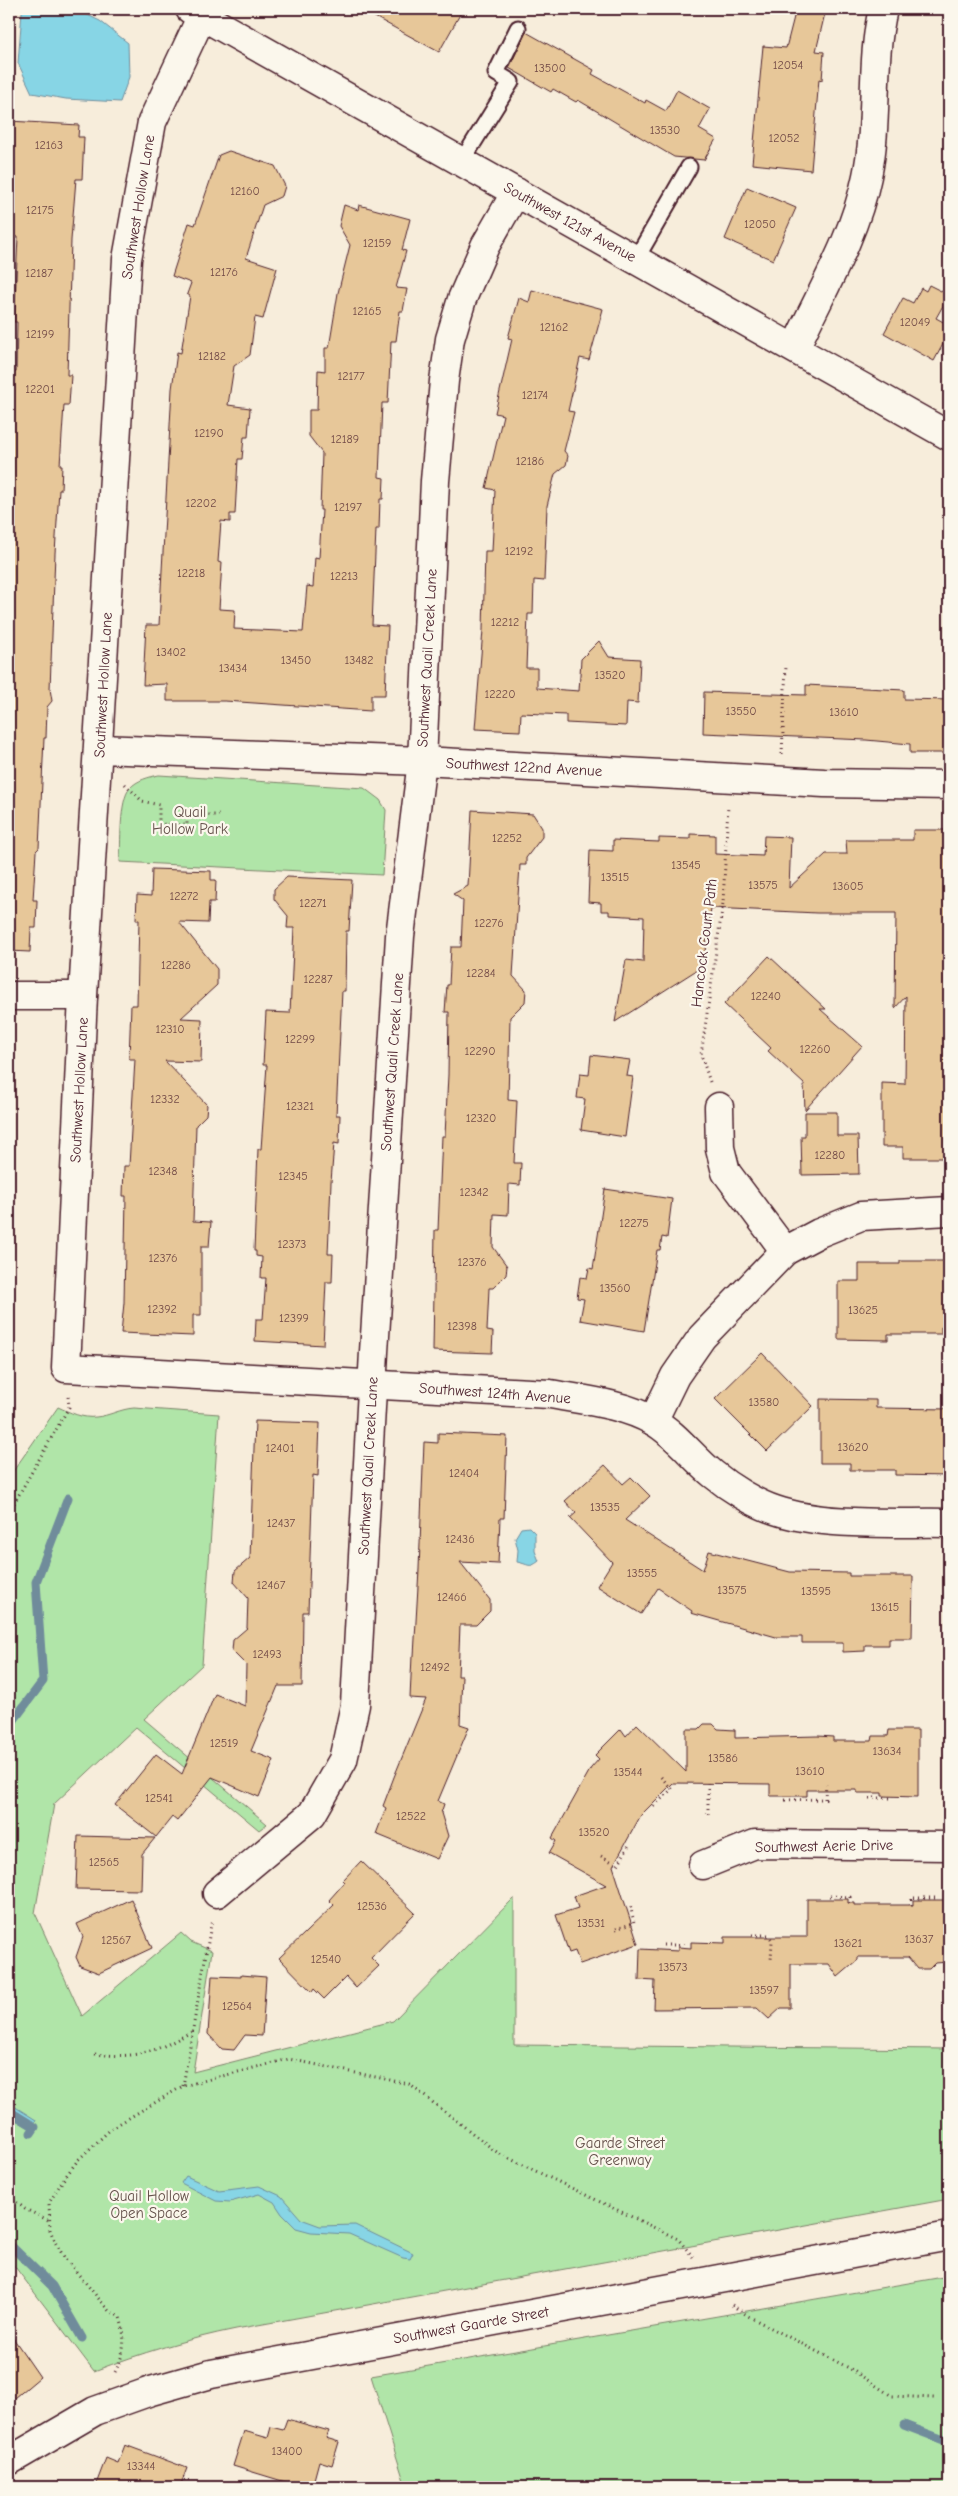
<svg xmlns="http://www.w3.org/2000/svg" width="958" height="2496" viewBox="0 0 958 2496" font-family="'Comic Neue',sans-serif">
<rect width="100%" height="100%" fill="#f7eddb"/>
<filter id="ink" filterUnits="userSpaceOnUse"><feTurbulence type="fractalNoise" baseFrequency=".02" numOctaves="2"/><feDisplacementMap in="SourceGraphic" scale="10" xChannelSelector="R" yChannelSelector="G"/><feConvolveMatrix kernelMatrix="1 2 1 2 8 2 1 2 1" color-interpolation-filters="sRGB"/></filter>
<g filter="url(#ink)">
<!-- green -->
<g fill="#b0e5a8" stroke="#7d826a">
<path d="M 159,775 L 364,788 L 380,800 L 386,810 L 382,875 L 120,862 C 121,845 119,800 130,788 C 137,780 149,777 159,775 Z"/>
<path d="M 58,1407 C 69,1412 83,1419 96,1417 C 109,1416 120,1409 134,1408 L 219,1414 L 202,1665 L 144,1719 L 267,1824 L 259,1830 L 136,1727 L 54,1804 L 35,1913 L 82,2016 L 181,1933 L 191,1942 L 212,1951 L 193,2072 L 393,2021 L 514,1898 L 514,2045 L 949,2049 L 949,2199 L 236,2329 C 187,2339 141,2353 94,2371 L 9,2259 L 9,1477 Z"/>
<path d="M 949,2276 L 949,2487 L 406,2487 L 371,2376 Z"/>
</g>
<!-- water -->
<g fill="#87d5e5" stroke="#6f8c9b">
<path d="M 24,9 L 75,9 L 100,21 L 128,43 L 129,77 L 120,102 L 66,99 L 32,93 L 18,63 L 22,12 Z"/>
<path d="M 529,1527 L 535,1533 L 535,1551 L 539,1561 C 529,1569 529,1564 517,1562 L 518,1550 L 515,1538 L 521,1528 Z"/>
<path d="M 9,2103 L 36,2120 L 31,2129 L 9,2116 Z"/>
<path d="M 186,2176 L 219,2191 L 259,2186 L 281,2196 L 301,2219 L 320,2226 L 355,2225 L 413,2253 L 410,2259 L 403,2258 L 349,2234 L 311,2232 L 296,2228 L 282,2214 L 274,2202 L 259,2194 L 230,2202 L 216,2201 L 181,2183 Z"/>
</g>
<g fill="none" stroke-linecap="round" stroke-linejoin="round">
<!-- stream -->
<g stroke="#6f8c9b" stroke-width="9">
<path d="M 9,1722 L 13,1721 L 43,1681 L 36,1582 L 68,1498"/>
<path d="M 9,2111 L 35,2127 L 31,2133"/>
<path d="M 9,2244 L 52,2286 L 82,2338"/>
<path d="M 904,2425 L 949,2442"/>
</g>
</g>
<!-- building -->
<g fill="#e7c799" stroke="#4a1f2b">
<path d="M 360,9 L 463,9 L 439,52 Z"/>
<path d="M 796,9 L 826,9 L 816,51 L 824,52 L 822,80 L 819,79 L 811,170 L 752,164 L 763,46 L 786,48 Z"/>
<path d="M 526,32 L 594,70 L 592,74 L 645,103 L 646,100 L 666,111 L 677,90 L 710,109 L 699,129 L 716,139 L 704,160 L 674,157 L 578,100 L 576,102 L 553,89 L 551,92 L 509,68 Z"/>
<path d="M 9,121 L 79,125 L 78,137 L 84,137 L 82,179 L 76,179 L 71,240 L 67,375 L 71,375 L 69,405 L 64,405 L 60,465 L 62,465 L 61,490 L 59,490 L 55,553 L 50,689 L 52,701 L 47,707 L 46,738 L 44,738 L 39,848 L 36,851 L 33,900 L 37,900 L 36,928 L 31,928 L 30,952 L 9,951 L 9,372 L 16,372 L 17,322 L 14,322 L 18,237 L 12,236 L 13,215 L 9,215 Z"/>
<path d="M 229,151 L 275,166 L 285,186 L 282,196 L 263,205 L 246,258 L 277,268 L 263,319 L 255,317 L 250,355 L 234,366 L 228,405 L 250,408 L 248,437 L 244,437 L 242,459 L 238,459 L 235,514 L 230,514 L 230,522 L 221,521 L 218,562 L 222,563 L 219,609 L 235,610 L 234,629 L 303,632 L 307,586 L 313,587 L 315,557 L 319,558 L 322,510 L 320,510 L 322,453 L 309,436 L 309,410 L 317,410 L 318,370 L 325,371 L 325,348 L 329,348 L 338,293 L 350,245 L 339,226 L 344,205 L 358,210 L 359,205 L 410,219 L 402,250 L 406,251 L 396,288 L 407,289 L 403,311 L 400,311 L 396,341 L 391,341 L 388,403 L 382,403 L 379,477 L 384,478 L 383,499 L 380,499 L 379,529 L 376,529 L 372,625 L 388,626 L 385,695 L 371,695 L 371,711 L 225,701 L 167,701 L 167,684 L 143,685 L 146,625 L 159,625 L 172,389 L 177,352 L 181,353 L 190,296 L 187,294 L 191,283 L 172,276 L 189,223 L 195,225 L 219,155 Z"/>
<path d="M 747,187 L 796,208 L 773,260 L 725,239 Z"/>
<path d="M 929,285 L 949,295 L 936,318 L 949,325 L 949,333 L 934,361 L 884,333 L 903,298 L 913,303 L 921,288 L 926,291 Z"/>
<path d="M 532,290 L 603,309 L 589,360 L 580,358 L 568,411 L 574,412 L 564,451 L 568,456 L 566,465 L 555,474 L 547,506 L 544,581 L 534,580 L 533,614 L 528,614 L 526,668 L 537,668 L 537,688 L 579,691 L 581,659 L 599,641 L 609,657 L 640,659 L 638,703 L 627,702 L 626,726 L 566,723 L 566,715 L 521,713 L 520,731 L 475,729 L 483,630 L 485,551 L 492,551 L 495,490 L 486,488 L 503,415 L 495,413 L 512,339 L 508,338 L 519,298 L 529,302 Z"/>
<path d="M 806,685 L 904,690 L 904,699 L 949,700 L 949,753 L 910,753 L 910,744 L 866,740 L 703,733 L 704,692 L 806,695 Z"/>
<path d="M 472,810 L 533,814 L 542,828 L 542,837 L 526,858 L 526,865 L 520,865 L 513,976 L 526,990 L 525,1002 L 510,1017 L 508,1100 L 517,1101 L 514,1163 L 521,1163 L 520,1185 L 509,1184 L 508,1215 L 494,1214 L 493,1247 L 507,1266 L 506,1275 L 493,1288 L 489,1288 L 487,1331 L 493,1332 L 492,1353 L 433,1351 L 435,1230 L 438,1230 L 442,1136 L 445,1136 L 448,1075 L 449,1012 L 445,1012 L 447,985 L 449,985 L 451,947 L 461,947 L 463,901 L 453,894 L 468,886 Z"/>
<path d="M 913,830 L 949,830 L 949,1158 L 903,1158 L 903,1147 L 882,1147 L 882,1083 L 905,1084 L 906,996 L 895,1008 L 896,913 L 817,913 L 711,908 L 703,966 L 615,1022 L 626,960 L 643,962 L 644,917 L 609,915 L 609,911 L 601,911 L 601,903 L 588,902 L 590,850 L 613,851 L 613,840 L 659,842 L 659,838 L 690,839 L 690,834 L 715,835 L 715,854 L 763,856 L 764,836 L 791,837 L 789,888 L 826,854 L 847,854 L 846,840 L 913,840 Z"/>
<path d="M 152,869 L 211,871 L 211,880 L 216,880 L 215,902 L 209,902 L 208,923 L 179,922 L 217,969 L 217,985 L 181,1018 L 202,1019 L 201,1062 L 165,1061 L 207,1105 L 206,1115 L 196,1125 L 193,1221 L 211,1222 L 209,1247 L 201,1247 L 201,1315 L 193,1315 L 193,1336 L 121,1333 L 124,1303 L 126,1196 L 123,1196 L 124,1166 L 129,1166 L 135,1059 L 129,1059 L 131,1005 L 137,1005 L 139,920 L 136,920 L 137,895 L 151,896 Z"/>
<path d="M 287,877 L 352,880 L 349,931 L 346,931 L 345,991 L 342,991 L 336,1115 L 340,1115 L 339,1144 L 334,1143 L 331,1182 L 328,1254 L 333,1254 L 332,1282 L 326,1282 L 323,1345 L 255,1341 L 256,1319 L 263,1319 L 266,1278 L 261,1278 L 262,1257 L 256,1256 L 256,1251 L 254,1251 L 258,1149 L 261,1149 L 267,1065 L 263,1065 L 266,1012 L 290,1013 L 294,928 L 287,928 L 288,916 L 274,899 L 274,889 Z"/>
<path d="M 769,956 L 826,1009 L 820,1009 L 862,1046 L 805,1110 L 804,1084 L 768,1051 L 771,1048 L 724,1004 Z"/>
<path d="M 591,1055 L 630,1060 L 627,1076 L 633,1077 L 625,1137 L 581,1130 L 585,1099 L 577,1098 L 580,1074 L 589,1075 Z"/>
<path d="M 805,1112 L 837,1112 L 837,1136 L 858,1136 L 859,1174 L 802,1175 L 801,1136 L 805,1136 Z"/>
<path d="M 605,1189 L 672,1199 L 667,1238 L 662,1237 L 660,1250 L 657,1250 L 644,1331 L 580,1320 L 584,1299 L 577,1298 L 580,1277 L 587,1278 L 589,1268 L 593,1269 Z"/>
<path d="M 900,1261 L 949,1261 L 949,1327 L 941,1327 L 941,1334 L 888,1334 L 888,1340 L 838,1339 L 838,1281 L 859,1281 L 859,1264 L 900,1264 Z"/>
<path d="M 762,1353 L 813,1406 L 767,1451 L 715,1399 Z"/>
<path d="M 820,1399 L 876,1400 L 876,1408 L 949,1409 L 949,1476 L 895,1475 L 895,1470 L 850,1470 L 850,1463 L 820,1463 Z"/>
<path d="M 255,1421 L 320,1423 L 318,1476 L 313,1475 L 308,1612 L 303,1612 L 302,1686 L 278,1686 L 251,1751 L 274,1760 L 259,1797 L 212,1777 L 177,1821 L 172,1817 L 156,1837 L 115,1805 L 156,1754 L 182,1774 L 215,1694 L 245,1706 L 246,1665 L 232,1651 L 233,1640 L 247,1628 L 248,1598 L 234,1582 L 235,1571 L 250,1558 Z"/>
<path d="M 438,1433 L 507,1436 L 504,1518 L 500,1518 L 498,1564 L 460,1562 L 490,1600 L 490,1611 L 476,1625 L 460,1625 L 458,1676 L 462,1676 L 460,1724 L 469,1727 L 438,1801 L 444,1804 L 441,1813 L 448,1836 L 437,1859 L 376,1834 L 386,1808 L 383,1806 L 394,1777 L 426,1699 L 410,1698 L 412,1656 L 414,1656 L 419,1569 L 424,1442 L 438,1443 Z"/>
<path d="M 605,1465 L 623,1484 L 631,1477 L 650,1496 L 625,1520 L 703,1570 L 709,1551 L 790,1572 L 849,1573 L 849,1576 L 913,1576 L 912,1638 L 889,1638 L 889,1645 L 865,1645 L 865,1651 L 843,1652 L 843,1643 L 802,1643 L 802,1637 L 776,1637 L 691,1613 L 692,1611 L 658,1588 L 641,1614 L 597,1586 L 612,1562 L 570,1518 L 576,1513 L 565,1501 Z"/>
<path d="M 637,1724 L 686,1772 L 686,1729 L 699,1729 L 704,1724 L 713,1724 L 718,1729 L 735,1730 L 735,1738 L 818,1736 L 833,1737 L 833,1741 L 872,1741 L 873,1736 L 888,1736 L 889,1730 L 918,1730 L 918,1797 L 882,1796 L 882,1793 L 857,1793 L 857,1790 L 807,1790 L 807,1796 L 770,1796 L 770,1784 L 673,1783 L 641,1815 L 613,1866 L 638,1944 L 580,1964 L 575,1951 L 569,1953 L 556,1915 L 578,1908 L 574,1896 L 606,1885 L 549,1853 L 556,1841 L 552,1838 L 591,1768 L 599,1759 L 595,1755 L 621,1729 L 626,1736 Z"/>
<path d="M 78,1836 L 155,1838 L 142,1854 L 141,1890 L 76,1889 Z"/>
<path d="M 361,1861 L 415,1913 L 371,1958 L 379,1966 L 356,1988 L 346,1977 L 324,1999 L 314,1989 L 312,1992 L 279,1958 L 334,1905 L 329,1900 L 345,1882 L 343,1880 Z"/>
<path d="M 131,1899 L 152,1948 L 99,1973 L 80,1966 L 76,1957 L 83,1937 L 77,1924 Z"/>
<path d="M 807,1899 L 848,1899 L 848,1903 L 854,1903 L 854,1905 L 913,1905 L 913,1900 L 948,1900 L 949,1962 L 935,1963 L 929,1969 L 918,1969 L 908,1957 L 858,1957 L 858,1960 L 838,1977 L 829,1964 L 791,1964 L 791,2008 L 781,2008 L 769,2019 L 757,2008 L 654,2009 L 655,1981 L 639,1980 L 640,1949 L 678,1951 L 678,1947 L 691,1948 L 691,1942 L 725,1943 L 725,1937 L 807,1937 Z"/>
<path d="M 241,1975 L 266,1977 L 262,2036 L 245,2035 L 234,2050 L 222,2049 L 208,2034 L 212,1976 L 241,1977 Z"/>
<path d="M 9,2332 L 40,2377 L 9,2403 Z"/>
<path d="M 287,2419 L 329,2431 L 326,2438 L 339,2442 L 332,2465 L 319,2461 L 312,2487 L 302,2487 L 233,2466 L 244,2431 L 268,2438 L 271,2427 L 283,2430 Z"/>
<path d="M 125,2445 L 187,2468 L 180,2487 L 95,2487 L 106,2458 L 118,2463 Z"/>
</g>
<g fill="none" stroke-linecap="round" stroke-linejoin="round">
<defs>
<g id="service">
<path d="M 462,161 L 511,82 L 496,73 L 518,28"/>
<path d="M 636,259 L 689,167"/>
</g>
<g id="minor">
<path d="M 205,9 L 152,122 L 127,259 L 83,996 L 66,1368 L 550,1394 C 583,1400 624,1404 653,1421 C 676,1434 692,1457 713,1474 C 730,1488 754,1503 775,1510 C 825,1527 896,1522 949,1523"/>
<path d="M 795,348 C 821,292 855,236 867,176 C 879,121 870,63 883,9"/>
<path d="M 99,749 L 422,761 L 824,783 L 949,785"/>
<path d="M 9,996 L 83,996"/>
<path d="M 719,1107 L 720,1148 L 726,1172 L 785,1251"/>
<path d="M 653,1421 L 675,1376 L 702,1337 L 785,1251 L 819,1233 L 861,1216 L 949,1211"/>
<path d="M 703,1865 L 755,1844 L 949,1846"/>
<path d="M 217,1893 L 312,1814 L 343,1760 L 355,1705 L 374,1352 L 400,936 L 422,761 L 435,481 L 444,381 L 450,339 L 462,299 L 485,246 L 516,192"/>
</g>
<g id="secondary">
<path d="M 190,9 L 949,436"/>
<path d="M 9,2461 L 95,2411 L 151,2391 L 211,2374 L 949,2236"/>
</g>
</defs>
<!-- service casing -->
<use href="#service" stroke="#4a1f2b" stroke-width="19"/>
<!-- minor casing -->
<use href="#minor" stroke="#4a1f2b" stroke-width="31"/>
<!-- secondary casing -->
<use href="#secondary" stroke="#4a1f2b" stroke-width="31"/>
<!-- path -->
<g stroke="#4a1f2b" stroke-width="3" stroke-dasharray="1 4" stroke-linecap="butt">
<path d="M 782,754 L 786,666"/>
<path d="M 125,784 L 142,801 L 159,805 L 159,824 L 187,825 L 187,815 L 219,815"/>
<path d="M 710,1082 L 701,1055 L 723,903 L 728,806"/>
<path d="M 9,1512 L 69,1407 L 68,1396"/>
<path d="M 708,1783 L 708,1815"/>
<path d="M 869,1798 L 891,1798 L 891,1797"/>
<path d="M 785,1800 L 825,1799 L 826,1784"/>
<path d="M 654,1806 L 672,1789 L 659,1775"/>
<path d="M 601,1856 L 618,1865 L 629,1845"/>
<path d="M 830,1896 L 850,1897 L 850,1903"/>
<path d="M 911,1905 L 911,1898 L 937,1898"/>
<path d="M 616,1929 L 634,1923 L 630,1904"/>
<path d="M 752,1935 L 768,1935 L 772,1940 L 771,1961"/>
<path d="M 663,1945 L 685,1945 L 685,1948"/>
<path d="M 95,2054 C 137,2059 155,2052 191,2032"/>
<path d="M 183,2086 L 212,1919"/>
<path d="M 9,2196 L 25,2209 L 50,2221"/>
<path d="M 732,2305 L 748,2316 L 849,2368 L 892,2396 L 934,2398"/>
<path d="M 115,2372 C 125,2353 126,2338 120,2317 L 109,2311 L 64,2257 L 55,2242 L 50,2230 L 49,2203 L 63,2180 L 78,2160 L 112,2128 L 183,2086 L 289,2059 L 409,2084 L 498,2153 L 678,2239 L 693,2257"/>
</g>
<!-- service -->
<use href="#service" stroke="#fbf7ec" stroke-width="15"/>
<!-- minor -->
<use href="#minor" stroke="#fbf7ec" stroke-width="28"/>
<!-- secondary -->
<use href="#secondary" stroke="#fbf7ec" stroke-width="28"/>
</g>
</g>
<g text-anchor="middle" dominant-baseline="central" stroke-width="4.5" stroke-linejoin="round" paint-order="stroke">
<!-- number labels -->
<g font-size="12" fill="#714946">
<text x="788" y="65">12054</text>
<text x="550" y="68">13500</text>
<text x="665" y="130">13530</text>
<text x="784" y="138">12052</text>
<text x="49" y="145">12163</text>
<text x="245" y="191">12160</text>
<text x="40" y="210">12175</text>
<text x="760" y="224">12050</text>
<text x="377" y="243">12159</text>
<text x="224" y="272">12176</text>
<text x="39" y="273">12187</text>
<text x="367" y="311">12165</text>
<text x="915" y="322">12049</text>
<text x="554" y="327">12162</text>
<text x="40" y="334">12199</text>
<text x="212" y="356">12182</text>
<text x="351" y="376">12177</text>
<text x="40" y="389">12201</text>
<text x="535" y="395">12174</text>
<text x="209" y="433">12190</text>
<text x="345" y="439">12189</text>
<text x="530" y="461">12186</text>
<text x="201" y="503">12202</text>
<text x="348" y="507">12197</text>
<text x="519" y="551">12192</text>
<text x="191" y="573">12218</text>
<text x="344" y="576">12213</text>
<text x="505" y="622">12212</text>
<text x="171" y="652">13402</text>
<text x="296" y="660">13450</text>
<text x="359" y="660">13482</text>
<text x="233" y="668">13434</text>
<text x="610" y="675">13520</text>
<text x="500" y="694">12220</text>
<text x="741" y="711">13550</text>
<text x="844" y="712">13610</text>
<text x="507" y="838">12252</text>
<text x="686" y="865">13545</text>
<text x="615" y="877">13515</text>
<text x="763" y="885">13575</text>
<text x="848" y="886">13605</text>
<text x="184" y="896">12272</text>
<text x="313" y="903">12271</text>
<text x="489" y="923">12276</text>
<text x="176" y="965">12286</text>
<text x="481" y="973">12284</text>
<text x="318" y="979">12287</text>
<text x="766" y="996">12240</text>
<text x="170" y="1029">12310</text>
<text x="300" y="1039">12299</text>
<text x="815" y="1049">12260</text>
<text x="480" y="1051">12290</text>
<text x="165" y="1099">12332</text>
<text x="300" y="1106">12321</text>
<text x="481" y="1118">12320</text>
<text x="830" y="1155">12280</text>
<text x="163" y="1171">12348</text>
<text x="293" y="1176">12345</text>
<text x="474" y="1192">12342</text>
<text x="634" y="1223">12275</text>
<text x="292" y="1244">12373</text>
<text x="163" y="1258">12376</text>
<text x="472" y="1262">12376</text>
<text x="615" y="1288">13560</text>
<text x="162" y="1309">12392</text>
<text x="863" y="1310">13625</text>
<text x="294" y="1318">12399</text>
<text x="462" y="1326">12398</text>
<text x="764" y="1402">13580</text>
<text x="853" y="1447">13620</text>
<text x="280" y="1448">12401</text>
<text x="464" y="1473">12404</text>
<text x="605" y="1507">13535</text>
<text x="281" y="1523">12437</text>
<text x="460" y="1539">12436</text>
<text x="642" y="1573">13555</text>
<text x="271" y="1585">12467</text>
<text x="732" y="1590">13575</text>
<text x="816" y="1591">13595</text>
<text x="452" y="1597">12466</text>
<text x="885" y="1607">13615</text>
<text x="267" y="1654">12493</text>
<text x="435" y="1667">12492</text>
<text x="224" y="1743">12519</text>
<text x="887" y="1751">13634</text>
<text x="723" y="1758">13586</text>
<text x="810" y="1771">13610</text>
<text x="628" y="1772">13544</text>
<text x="159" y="1798">12541</text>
<text x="411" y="1816">12522</text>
<text x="594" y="1832">13520</text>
<text x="104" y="1862">12565</text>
<text x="372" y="1906">12536</text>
<text x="591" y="1923">13531</text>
<text x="919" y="1939">13637</text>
<text x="116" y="1940">12567</text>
<text x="848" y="1943">13621</text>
<text x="326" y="1959">12540</text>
<text x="673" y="1967">13573</text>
<text x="764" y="1990">13597</text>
<text x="237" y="2006">12564</text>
<text x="287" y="2451">13400</text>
<text x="141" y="2466">13344</text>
</g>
<!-- street labels -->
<g font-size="15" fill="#4a1f2b" stroke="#fbf7ec">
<text transform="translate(138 207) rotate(-81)">Southwest Hollow Lane</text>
<text transform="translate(570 222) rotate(29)">Southwest 121st Avenue</text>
<text transform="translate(427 658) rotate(-87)">Southwest Quail Creek Lane</text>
<text transform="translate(103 685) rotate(-87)">Southwest Hollow Lane</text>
<text transform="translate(524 767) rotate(3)">Southwest 122nd Avenue</text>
<text transform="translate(704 943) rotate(-83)">Hancock Court Path</text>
<text transform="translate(392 1062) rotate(-86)">Southwest Quail Creek Lane</text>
<text transform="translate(79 1090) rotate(-87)">Southwest Hollow Lane</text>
<text transform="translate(495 1393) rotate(4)">Southwest 124th Avenue</text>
<text transform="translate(368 1466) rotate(-87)">Southwest Quail Creek Lane</text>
<text transform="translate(824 1846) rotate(-1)">Southwest Aerie Drive</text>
<text transform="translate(471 2325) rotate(-10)">Southwest Gaarde Street</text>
</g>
<!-- park labels -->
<g font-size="15" fill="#64504a" stroke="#fbf7ec">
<text x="190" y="812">Quail<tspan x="190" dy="17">Hollow Park</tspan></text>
<text x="620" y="2143">Gaarde Street<tspan x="620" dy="17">Greenway</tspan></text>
<text x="149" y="2196">Quail Hollow<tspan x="149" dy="17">Open Space</tspan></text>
</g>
</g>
<!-- margin -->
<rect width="958" height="2496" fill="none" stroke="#fbf7ec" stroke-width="30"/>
<rect x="15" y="15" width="928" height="2466" fill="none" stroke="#4a1f2b" stroke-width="2" filter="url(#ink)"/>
</svg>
